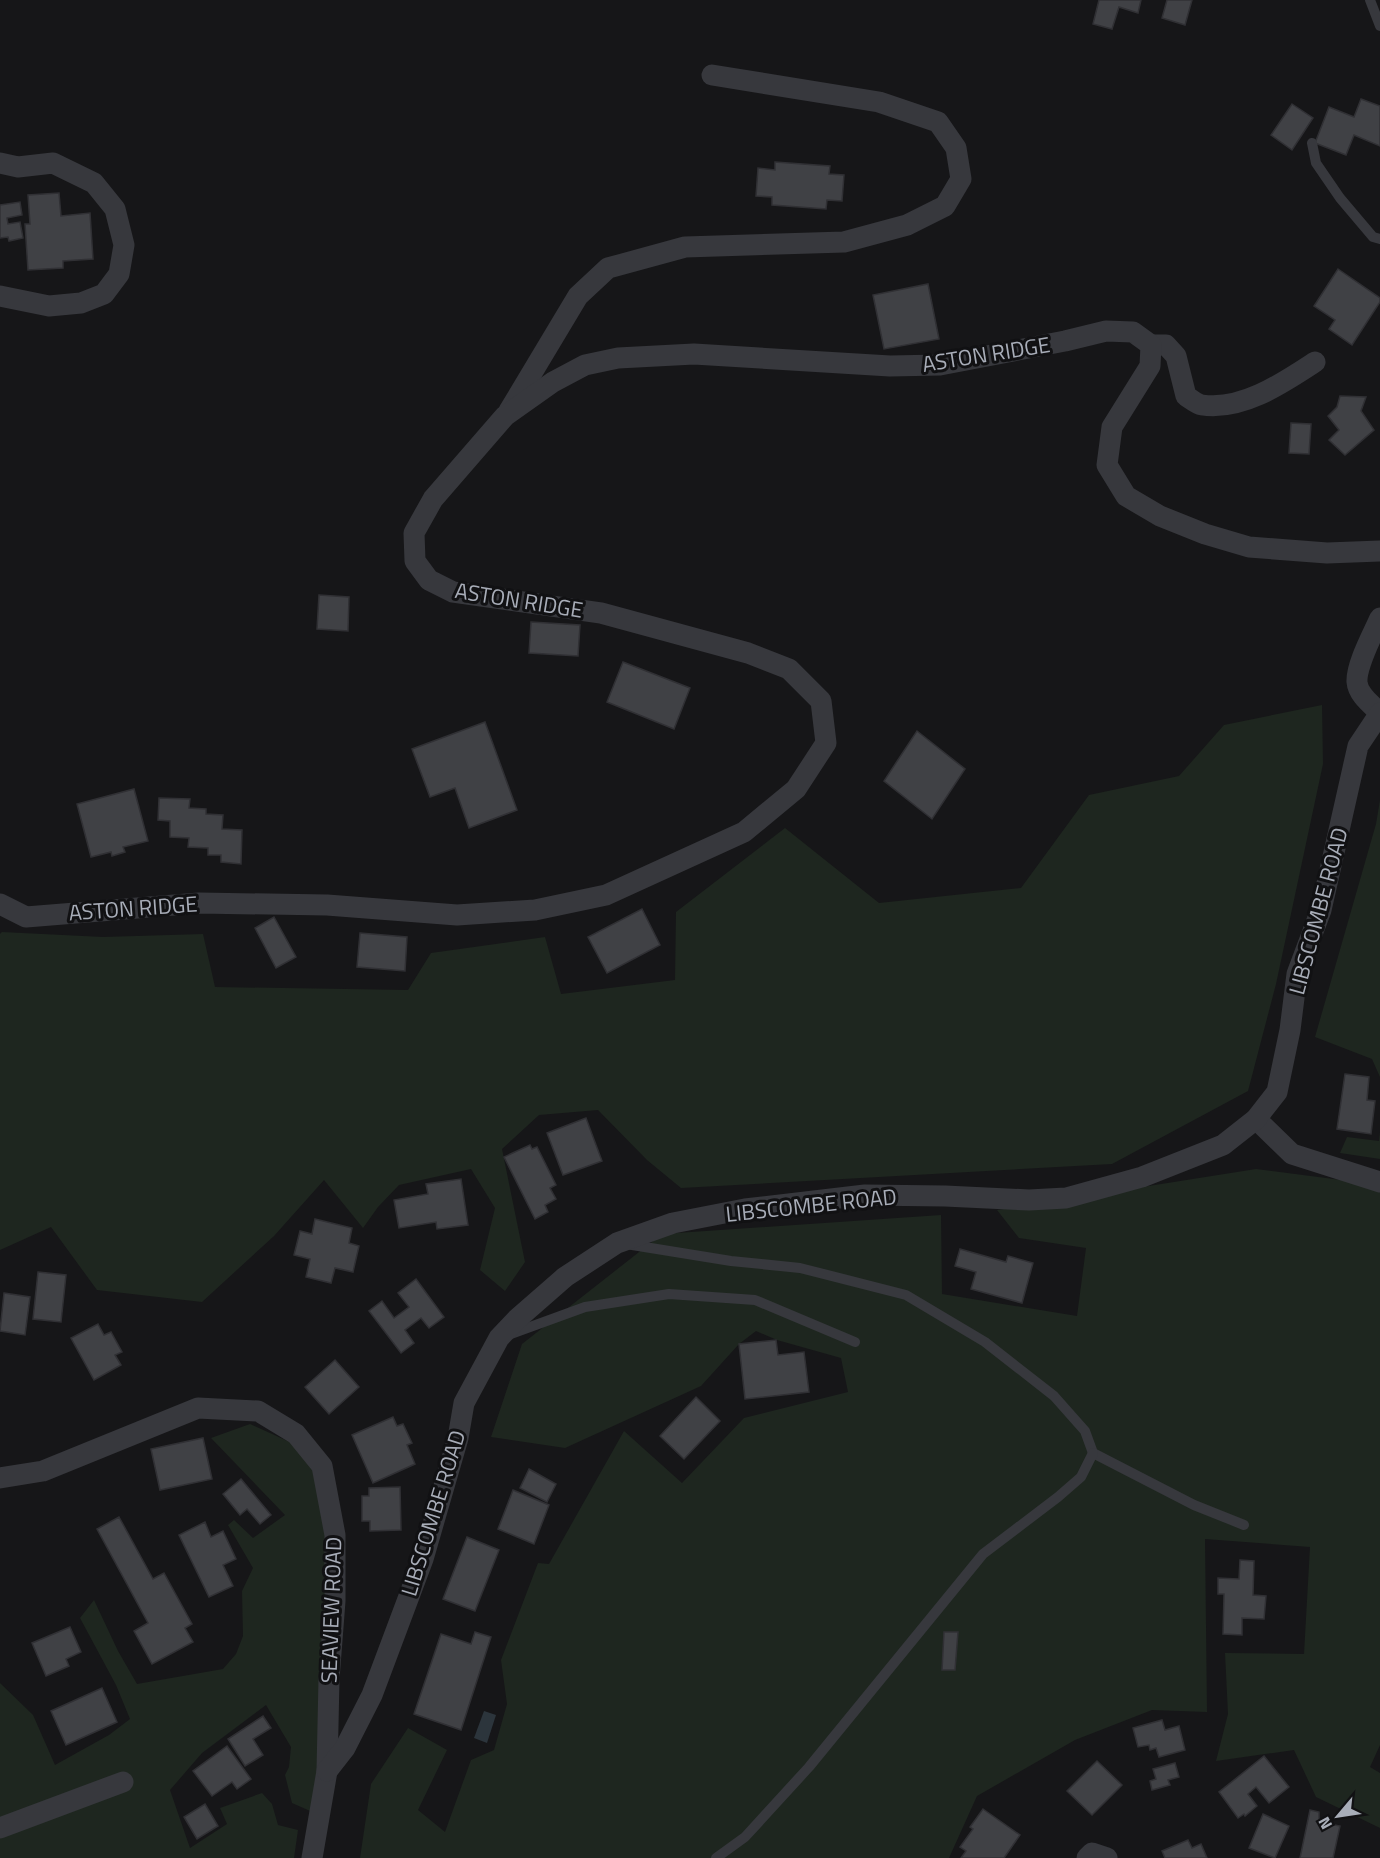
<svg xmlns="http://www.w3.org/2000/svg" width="1380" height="1858" viewBox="0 0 1380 1858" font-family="'Titillium Web',sans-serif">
<rect width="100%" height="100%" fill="#161618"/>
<!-- green -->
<g fill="#1e261f">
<path d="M 1322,705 L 1323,764 L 1276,984 L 1248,1091 L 1112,1164 L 681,1188 L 647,1160 L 598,1110 L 539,1115 L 502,1149 L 525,1262 L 505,1291 L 480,1270 L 495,1208 L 471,1169 L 399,1185 L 378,1207 L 363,1228 L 324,1180 L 274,1236 L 202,1302 L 97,1290 L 51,1227 L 0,1250 L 0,934 L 2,932 L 103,937 L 203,934 L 215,987 L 408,990 L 431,953 L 545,937 L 561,994 L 675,980 L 676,912 L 785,828 L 879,903 L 1021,888 L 1089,795 L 1179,776 L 1224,725 Z"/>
<path d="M 1380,800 L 1380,1077 L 1372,1059 L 1315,1037 L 1376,824 Z"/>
<path d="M 1380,1132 L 1380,1159 L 1340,1153 L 1347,1137 L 1379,1141 Z"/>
<path d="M 1256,1169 L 1380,1185 L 1380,1745 L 1370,1767 L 1380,1773 L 1380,1828 L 1316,1797 L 1294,1750 L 1216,1761 L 1228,1714 L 1225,1653 L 1304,1654 L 1310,1547 L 1205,1539 L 1207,1712 L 1152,1710 L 1075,1740 L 977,1796 L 949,1858 L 360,1858 L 371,1784 L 408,1728 L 447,1750 L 418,1810 L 445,1832 L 471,1760 L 494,1750 L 507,1704 L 501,1660 L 538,1563 L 549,1564 L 624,1431 L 682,1483 L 744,1418 L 848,1392 L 841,1358 L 777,1340 L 756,1331 L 739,1344 L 701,1386 L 565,1448 L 491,1437 L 522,1344 L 662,1234 L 941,1215 L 942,1294 L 1077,1316 L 1086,1248 L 1019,1238 L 997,1210 Z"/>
<path d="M 250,1424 L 305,1449 L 328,1507 L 317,1814 L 292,1803 L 285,1775 L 289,1767 L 291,1747 L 266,1705 L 202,1753 L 170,1790 L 190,1848 L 227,1824 L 220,1808 L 262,1793 L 272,1804 L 278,1825 L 298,1830 L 294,1858 L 0,1858 L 0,1683 L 33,1715 L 55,1765 L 109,1735 L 130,1719 L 116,1685 L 80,1618 L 94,1600 L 118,1651 L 137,1684 L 223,1669 L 236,1654 L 243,1636 L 242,1591 L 253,1568 L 228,1525 L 234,1520 L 253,1538 L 285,1515 L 211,1438 Z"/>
</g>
<!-- water -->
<path fill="#2c353c" d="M 484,1711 L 496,1715 L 487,1743 L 474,1738 Z"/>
<!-- building -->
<g fill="#404145" stroke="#303034" stroke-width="1.5">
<path d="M 1099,0 L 1141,0 L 1138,13 L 1119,7 L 1112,29 L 1093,24 Z"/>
<path d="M 1167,0 L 1192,0 L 1185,25 L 1162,18 Z"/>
<path d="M 1361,99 L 1380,106 L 1380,146 L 1354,135 L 1346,155 L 1315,143 L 1329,107 L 1354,117 Z"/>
<path d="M 1292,104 L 1313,118 L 1292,150 L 1271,135 Z"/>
<path d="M 775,162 L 830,166 L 829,174 L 844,175 L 842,201 L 827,200 L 826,209 L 772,205 L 772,197 L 756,196 L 758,168 L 775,170 Z"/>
<path d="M 59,193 L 61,216 L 90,213 L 93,259 L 63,261 L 63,268 L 28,270 L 25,224 L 30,224 L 28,195 Z"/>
<path d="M 20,202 L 22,215 L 7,218 L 8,224 L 20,222 L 23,238 L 9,241 L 8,237 L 0,238 L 0,205 Z"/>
<path d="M 1338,269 L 1380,298 L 1380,302 L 1352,345 L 1329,329 L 1335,320 L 1314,306 Z"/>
<path d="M 928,284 L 939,339 L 884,349 L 873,295 Z"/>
<path d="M 1340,396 L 1366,397 L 1361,411 L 1374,430 L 1345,455 L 1329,440 L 1339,430 L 1328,416 L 1337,407 Z"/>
<path d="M 1291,423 L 1311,424 L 1309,454 L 1289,453 Z"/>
<path d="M 319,595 L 349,597 L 348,631 L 317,629 Z"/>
<path d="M 531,622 L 580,625 L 578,656 L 529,653 Z"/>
<path d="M 623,662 L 690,688 L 674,729 L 607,702 Z"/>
<path d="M 485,722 L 517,810 L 469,828 L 455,788 L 430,797 L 412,749 Z"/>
<path d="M 917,731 L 965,769 L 932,819 L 884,781 Z"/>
<path d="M 134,789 L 148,841 L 123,847 L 125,852 L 112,856 L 111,852 L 91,857 L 77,804 Z"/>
<path d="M 159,798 L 190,799 L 189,808 L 206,809 L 206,814 L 223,815 L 222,829 L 242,830 L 241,864 L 221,862 L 221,855 L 208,855 L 208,848 L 188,847 L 189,838 L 170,837 L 170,821 L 158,820 Z"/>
<path d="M 642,909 L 660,945 L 607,973 L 588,937 Z"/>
<path d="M 274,917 L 296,957 L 276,968 L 255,928 Z"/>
<path d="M 360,933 L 407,937 L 405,971 L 357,967 Z"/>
<path d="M 1345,1074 L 1369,1077 L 1367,1100 L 1375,1101 L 1371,1134 L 1337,1129 Z"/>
<path d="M 586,1118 L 602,1161 L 563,1175 L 547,1133 Z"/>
<path d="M 530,1145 L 532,1149 L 537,1147 L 556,1185 L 550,1188 L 556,1199 L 545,1205 L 548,1212 L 535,1219 L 504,1157 Z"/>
<path d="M 461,1179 L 468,1225 L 437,1229 L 436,1222 L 399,1228 L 394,1200 L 428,1194 L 426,1184 Z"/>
<path d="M 315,1219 L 352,1228 L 349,1243 L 359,1246 L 353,1272 L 335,1268 L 331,1283 L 306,1277 L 310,1259 L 294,1255 L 300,1231 L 312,1234 Z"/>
<path d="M 960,1249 L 1006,1262 L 1008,1256 L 1033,1263 L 1022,1303 L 971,1289 L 976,1272 L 955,1266 Z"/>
<path d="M 38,1272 L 66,1275 L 61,1322 L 33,1319 Z"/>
<path d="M 416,1279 L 444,1317 L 429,1328 L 421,1318 L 405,1330 L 414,1343 L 401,1353 L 369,1311 L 382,1301 L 394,1318 L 409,1307 L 398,1293 Z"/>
<path d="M 4,1293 L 30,1297 L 25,1335 L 0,1331 Z"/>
<path d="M 98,1324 L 104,1335 L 111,1332 L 122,1352 L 115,1355 L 121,1365 L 94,1380 L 71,1338 Z"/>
<path d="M 776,1340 L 778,1355 L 804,1352 L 809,1392 L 745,1399 L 739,1344 Z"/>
<path d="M 335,1360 L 359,1387 L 329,1414 L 305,1387 Z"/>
<path d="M 696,1397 L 720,1421 L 684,1459 L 660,1436 Z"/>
<path d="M 393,1417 L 397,1426 L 403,1424 L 412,1443 L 407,1445 L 415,1464 L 373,1483 L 352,1435 Z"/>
<path d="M 203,1438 L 212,1479 L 160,1490 L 151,1449 Z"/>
<path d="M 529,1469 L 556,1484 L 547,1502 L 520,1488 Z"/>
<path d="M 241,1479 L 271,1515 L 260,1524 L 247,1509 L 240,1515 L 223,1494 Z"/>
<path d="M 400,1487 L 401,1530 L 370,1531 L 370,1521 L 362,1521 L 362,1496 L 369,1496 L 369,1488 Z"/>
<path d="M 513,1490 L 549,1505 L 534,1544 L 498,1529 Z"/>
<path d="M 119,1517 L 153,1579 L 164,1573 L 192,1624 L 185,1628 L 193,1642 L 152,1664 L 134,1631 L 148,1623 L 97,1529 Z"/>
<path d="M 205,1522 L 211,1537 L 223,1531 L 236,1559 L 223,1565 L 233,1586 L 209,1597 L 179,1535 Z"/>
<path d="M 467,1537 L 499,1550 L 475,1611 L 443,1599 Z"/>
<path d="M 1240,1560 L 1254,1561 L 1253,1595 L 1266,1596 L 1264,1619 L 1242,1618 L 1242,1635 L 1223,1634 L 1224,1594 L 1218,1594 L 1218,1578 L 1239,1579 Z"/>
<path d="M 70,1627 L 81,1652 L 66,1659 L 69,1666 L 46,1676 L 32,1643 Z"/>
<path d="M 475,1632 L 491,1637 L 461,1730 L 414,1714 L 441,1634 L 471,1644 Z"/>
<path d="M 944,1632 L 958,1632 L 955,1670 L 942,1670 Z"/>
<path d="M 102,1688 L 117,1722 L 66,1745 L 51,1711 Z"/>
<path d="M 263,1716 L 271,1728 L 253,1739 L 263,1755 L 245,1766 L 228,1739 Z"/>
<path d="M 1162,1720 L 1165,1730 L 1179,1726 L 1185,1750 L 1159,1757 L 1156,1748 L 1150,1750 L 1149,1745 L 1138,1747 L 1133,1728 Z"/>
<path d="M 227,1746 L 251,1779 L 237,1789 L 232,1782 L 212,1796 L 193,1771 Z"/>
<path d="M 1264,1756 L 1289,1787 L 1269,1803 L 1256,1787 L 1248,1794 L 1257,1806 L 1245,1816 L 1244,1814 L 1238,1818 L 1219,1792 Z"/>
<path d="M 1097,1761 L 1122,1785 L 1092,1815 L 1067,1791 Z"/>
<path d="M 1175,1763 L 1179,1777 L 1168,1780 L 1170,1785 L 1152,1790 L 1150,1781 L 1156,1779 L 1153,1769 Z"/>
<path d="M 205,1804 L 218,1826 L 197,1839 L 184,1817 Z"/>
<path d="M 983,1809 L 1020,1835 L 1004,1858 L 961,1858 L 966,1851 L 960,1847 L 973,1829 L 970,1827 Z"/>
<path d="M 1310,1810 L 1319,1812 L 1319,1822 L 1340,1826 L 1333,1858 L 1300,1858 Z"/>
<path d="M 1263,1814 L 1289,1826 L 1275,1858 L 1249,1848 Z"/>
<path d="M 1188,1840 L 1192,1848 L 1201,1844 L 1207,1858 L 1165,1858 L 1162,1851 Z"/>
</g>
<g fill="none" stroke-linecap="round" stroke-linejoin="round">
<!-- lane -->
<g stroke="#37383d" stroke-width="10">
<path d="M 1370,0 L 1380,26"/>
<path d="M 1312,143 L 1316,163 L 1340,198 L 1373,237 L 1380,239"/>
<path d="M 626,1244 L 731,1261 L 800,1268 L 906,1295 L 985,1342 L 1054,1396 L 1085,1431 L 1093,1453 L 1194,1505 L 1244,1525"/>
<path d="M 508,1335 L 585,1307 L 669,1294 L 755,1300 L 855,1342"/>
<path d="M 716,1858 L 745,1837 L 809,1767 L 983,1554 L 1058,1497 L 1081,1477 L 1093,1453"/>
</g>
<!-- street -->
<g stroke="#37383d" stroke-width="21">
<path d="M 0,163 L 18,167 L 53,163 L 94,183 L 115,209 L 124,245 L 119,274 L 104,294 L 81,303 L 49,306 L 0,296"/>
<path d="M 1151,345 L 1166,345 L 1176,356 L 1186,396 C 1191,399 1196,404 1202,405 C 1242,411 1283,383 1315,362"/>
<path d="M 509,411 L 578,296 L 608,268 L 685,247 L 844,242 L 907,225 L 945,206 L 961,179 L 956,148 L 938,122 L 879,102 L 712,75"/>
<path d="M 1380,618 C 1373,634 1356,665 1357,682 C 1358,695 1372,705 1380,713"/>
<path d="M 0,904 L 26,917 L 199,903 L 327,905 L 457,915 L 535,910 L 606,895 L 744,832 L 796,789 L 826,743 L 821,701 L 789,669 L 748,653 L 601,613 L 453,592 L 429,580 L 415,561 L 414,533 L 433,499 L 505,416 L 553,382 L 585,365 L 618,358 L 694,354 L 890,366 L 940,365 L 1065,341 L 1106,331 L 1133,332 L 1151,345 L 1150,366 L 1112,427 L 1107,465 L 1126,496 L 1160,516 L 1205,534 L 1249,547 L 1327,553 L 1380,551"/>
<path d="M 1256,1119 L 1292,1154 L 1380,1182"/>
<path d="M 0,1478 L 43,1471 L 198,1408 L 258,1411 L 296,1434 L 322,1466 L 335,1535 L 335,1601 L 329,1679 L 327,1771 L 312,1858"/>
<path d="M 327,1771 L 345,1748 L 372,1695 L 423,1559 L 458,1438 L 464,1403 L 499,1338 L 517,1319 L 565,1277 L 617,1243 L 673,1223 L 745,1209 L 865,1195 L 945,1196 L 1029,1200 L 1066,1198 L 1142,1177 L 1223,1145 L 1256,1119 L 1277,1092 L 1290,1030 L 1297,974 L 1321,910 L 1358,746 L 1380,713"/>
<path d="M 0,1828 L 123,1782"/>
<path d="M 1087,1858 L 1092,1853 L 1107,1858"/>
</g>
</g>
<g text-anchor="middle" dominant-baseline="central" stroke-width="6" stroke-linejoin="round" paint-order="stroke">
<!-- street labels -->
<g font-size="22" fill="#a8adb8" stroke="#111113">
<text transform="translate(986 354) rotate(-9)">ASTON RIDGE</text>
<text transform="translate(519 600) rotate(9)">ASTON RIDGE</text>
<text transform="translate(133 908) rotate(-4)">ASTON RIDGE</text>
<text transform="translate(1318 911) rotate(-75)">LIBSCOMBE ROAD</text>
<text transform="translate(811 1205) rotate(-6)">LIBSCOMBE ROAD</text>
<text transform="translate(433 1513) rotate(-73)">LIBSCOMBE ROAD</text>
<text transform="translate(331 1610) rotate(-88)">SEAVIEW ROAD</text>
</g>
</g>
<!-- north arrow -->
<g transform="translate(1338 1816) rotate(241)" stroke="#111113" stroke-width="4.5" paint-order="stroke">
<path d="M0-4.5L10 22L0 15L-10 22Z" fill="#a8adb8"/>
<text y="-9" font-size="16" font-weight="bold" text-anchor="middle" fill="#a8adb8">N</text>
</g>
</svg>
